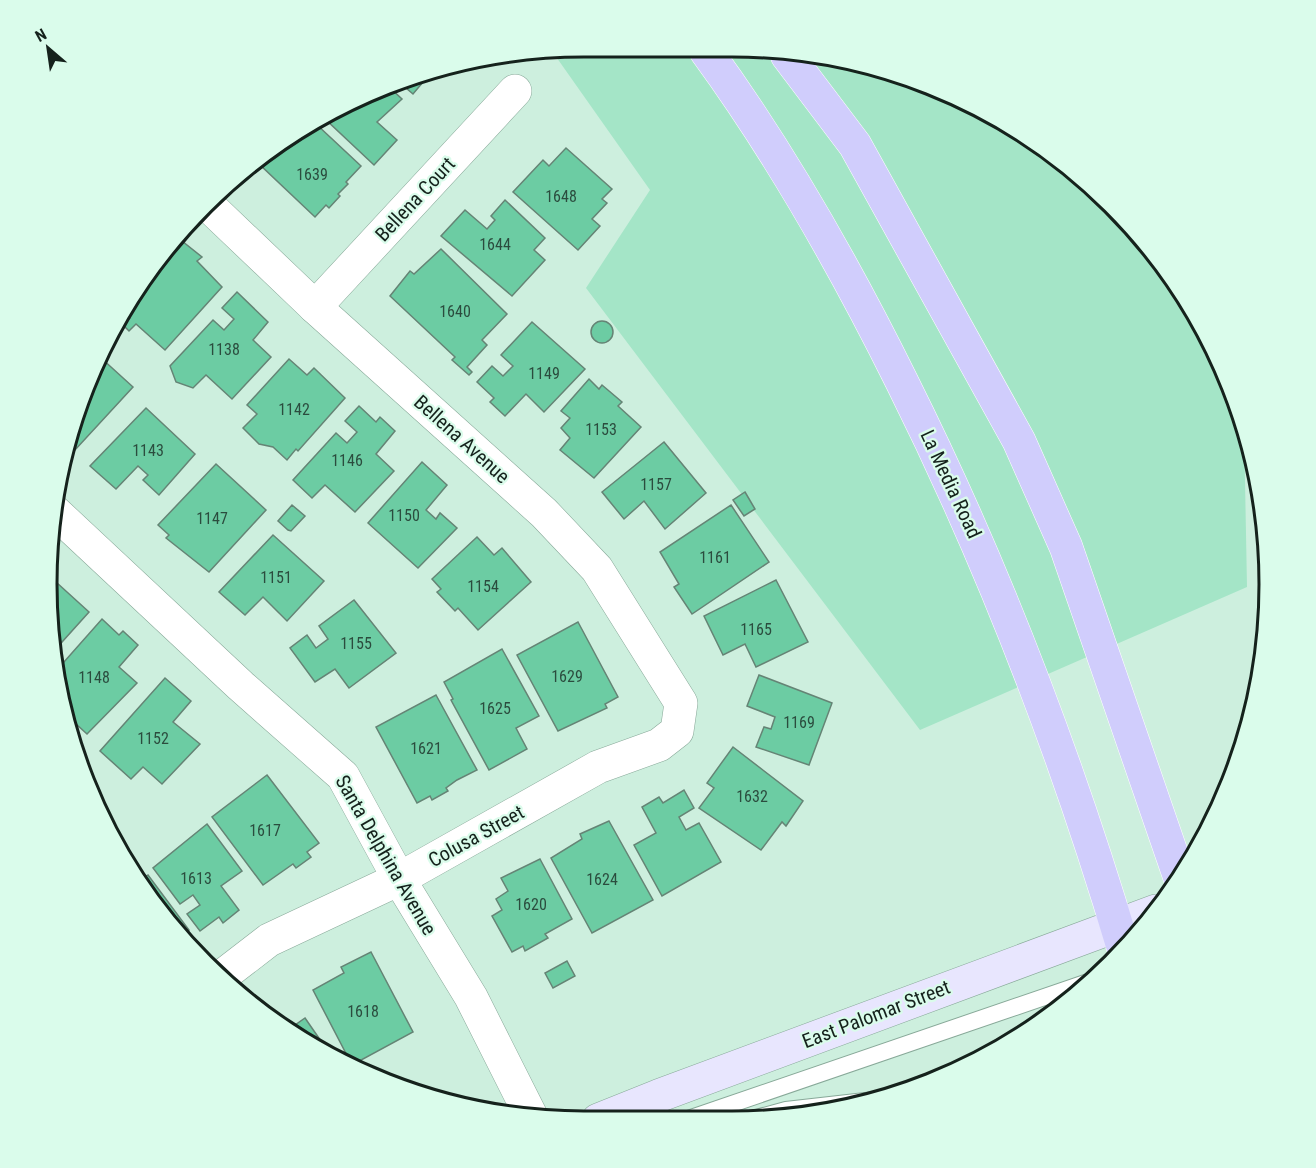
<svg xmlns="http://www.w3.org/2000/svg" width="1316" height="1168" viewBox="0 0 1316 1168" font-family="'Roboto Condensed',sans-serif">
<rect width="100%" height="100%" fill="#cdefde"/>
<!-- green -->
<path fill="#a4e5c7" d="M 584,47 L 837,57 L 1001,119 L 1087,180 L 1159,257 L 1214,347 L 1244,427 L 1247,587 L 920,730 L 586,288 L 650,190 L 552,51 Z"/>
<!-- building -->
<g fill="#6ccca3" stroke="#658475" stroke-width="1.5">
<path d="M 434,69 L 413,94 L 399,82 Z"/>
<path d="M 388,86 L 402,99 L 377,122 L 397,140 L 374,165 L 323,117 L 346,102 Z"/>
<path d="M 315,123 L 361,166 L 346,182 L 348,184 L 338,194 L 340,196 L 329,208 L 326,205 L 315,217 L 257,162 Z"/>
<path d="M 566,148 L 612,189 L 602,199 L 607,203 L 592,219 L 600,226 L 578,250 L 513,192 L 543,160 L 549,166 Z"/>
<path d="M 505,200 L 545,238 L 534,250 L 545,260 L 512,296 L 441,236 L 465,210 L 487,229 L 495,220 L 491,216 Z"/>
<path d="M 177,237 L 202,257 L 197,261 L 222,287 L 165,350 L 136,324 L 129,331 L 123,325 L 130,318 L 125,313 L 157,257 Z"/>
<path d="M 441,249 L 507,314 L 482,340 L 487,345 L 467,367 L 472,372 L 469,375 L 452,360 L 455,357 L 390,296 L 410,271 L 414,274 Z"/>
<path d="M 237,292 L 268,322 L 253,340 L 271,357 L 232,399 L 206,375 L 193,388 L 176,382 L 170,366 L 213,320 L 224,330 L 234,319 L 222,308 Z"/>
<circle cx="602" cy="332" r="11"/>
<path d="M 532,322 L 585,369 L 544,412 L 526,394 L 505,416 L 490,402 L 494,398 L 477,382 L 492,366 L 503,376 L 513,366 L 501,355 Z"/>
<path d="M 100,357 L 133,387 L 75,450 L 68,443 L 88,378 Z"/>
<path d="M 289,359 L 307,375 L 314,368 L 345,398 L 298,451 L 296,449 L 287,460 L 273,447 L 259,444 L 243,428 L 257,414 L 247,405 Z"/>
<path d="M 589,379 L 599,389 L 602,385 L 622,402 L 618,406 L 641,427 L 594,478 L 560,450 L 570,438 L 561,428 L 570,418 L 561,411 Z"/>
<path d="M 359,406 L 376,422 L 380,417 L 395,431 L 376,454 L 394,471 L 355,512 L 325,485 L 312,498 L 293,480 L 336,433 L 347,443 L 357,432 L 345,421 Z"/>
<path d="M 146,408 L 195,454 L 159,495 L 143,480 L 148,475 L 138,466 L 116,489 L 90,466 Z"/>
<path d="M 664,442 L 706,493 L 665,529 L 644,501 L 624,519 L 602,492 Z"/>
<path d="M 422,462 L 447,485 L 426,510 L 436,519 L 440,513 L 457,528 L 418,568 L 368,523 Z"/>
<path d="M 216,464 L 266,510 L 209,572 L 166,538 L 169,535 L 158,525 Z"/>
<path d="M 1256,475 L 1260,496 L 1253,495 Z"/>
<path d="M 745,492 L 755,509 L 744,516 L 733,500 Z"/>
<path d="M 292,505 L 305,516 L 291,531 L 288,530 L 278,521 Z"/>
<path d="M 731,505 L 769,562 L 692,614 L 674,587 L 679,584 L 660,552 Z"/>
<path d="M 273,535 L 324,581 L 287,621 L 263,597 L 245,615 L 219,592 Z"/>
<path d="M 477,537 L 494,555 L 502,548 L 531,582 L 478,630 L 458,608 L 455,611 L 437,592 L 441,589 L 432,579 Z"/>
<path d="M 776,580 L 808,642 L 756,667 L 745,644 L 723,655 L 704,616 Z"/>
<path d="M 56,582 L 89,612 L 53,652 L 48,619 L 50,588 Z"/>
<path d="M 354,600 L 396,653 L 349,688 L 335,669 L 315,682 L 290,648 L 307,635 L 316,648 L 328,639 L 319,626 Z"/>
<path d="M 102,619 L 119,635 L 123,631 L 138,645 L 119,667 L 137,683 L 87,734 L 63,712 L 56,671 Z"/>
<path d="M 578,622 L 618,697 L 605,704 L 607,708 L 558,731 L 517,655 Z"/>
<path d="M 502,649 L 539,716 L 516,728 L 527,749 L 489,770 L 451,700 L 453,699 L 444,682 Z"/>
<path d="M 759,675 L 832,703 L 809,765 L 756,747 L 764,727 L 771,729 L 775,717 L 747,706 Z"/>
<path d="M 165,678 L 191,701 L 173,722 L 200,744 L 162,784 L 143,767 L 131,779 L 100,751 Z"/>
<path d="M 436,695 L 477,770 L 457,780 L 446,788 L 448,791 L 432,800 L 430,796 L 417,803 L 376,727 Z"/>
<path d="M 733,747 L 803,801 L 786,826 L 782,822 L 761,850 L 699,808 L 714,788 L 707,783 Z"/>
<path d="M 267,775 L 319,843 L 307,852 L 311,857 L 296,868 L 293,864 L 263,885 L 212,817 Z"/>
<path d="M 684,790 L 694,808 L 679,817 L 686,830 L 699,823 L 721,862 L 662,896 L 634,845 L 656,833 L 642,807 L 659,797 L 663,803 Z"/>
<path d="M 609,821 L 653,900 L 592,933 L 551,858 L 582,839 L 580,834 Z"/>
<path d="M 207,824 L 242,871 L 221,886 L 239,910 L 223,923 L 219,917 L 200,931 L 187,914 L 200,905 L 193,895 L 180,904 L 153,868 Z"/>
<path d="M 540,859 L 572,919 L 545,934 L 548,938 L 525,951 L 523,946 L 512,952 L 492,916 L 502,910 L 496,899 L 508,891 L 501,878 Z"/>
<path d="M 148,875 L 189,930 L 179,937 L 139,881 Z"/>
<path d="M 371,952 L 413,1032 L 352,1065 L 313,990 L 344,973 L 341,967 Z"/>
<path d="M 567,961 L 575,976 L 553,988 L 545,973 Z"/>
<path d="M 305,1018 L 332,1057 L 288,1030 Z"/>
</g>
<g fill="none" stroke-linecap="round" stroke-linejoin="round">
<defs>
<g id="lane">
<path d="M 685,1120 L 1091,981"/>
<path d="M 749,1120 L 786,1110 L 883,1099"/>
</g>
<g id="street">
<path d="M 207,204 L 315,307 L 544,513 L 597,569 L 681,703 L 677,731 L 659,745 L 598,767 L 399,879 L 269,940 L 221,977"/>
<path d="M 315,307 L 515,91"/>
<path d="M 55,512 L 241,686 L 343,776 L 399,879 L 471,997 L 532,1118"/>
</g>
<path id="secondary" d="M 598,1120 L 658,1096 L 1156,911"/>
<g id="primary">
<path d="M 706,51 C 782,155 845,267 902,382 C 993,564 1066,755 1124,950"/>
<path d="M 787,55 L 855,145 L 1019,441 L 1066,547 L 1180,878"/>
</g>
</defs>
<!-- lane casing -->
<use href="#lane" stroke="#88a999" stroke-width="18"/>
<!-- street casing -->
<use href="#street" stroke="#88a999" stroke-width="34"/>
<!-- secondary casing -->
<use href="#secondary" stroke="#88a999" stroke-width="34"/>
<!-- primary casing -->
<use href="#primary" stroke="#fff" stroke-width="34"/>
<!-- lane -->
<use href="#lane" stroke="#fff" stroke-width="16"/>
<!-- street -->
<use href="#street" stroke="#fff" stroke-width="33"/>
<!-- secondary -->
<use href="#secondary" stroke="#e8e6fe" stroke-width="33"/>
<!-- primary -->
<use href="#primary" stroke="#d0cdfc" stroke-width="33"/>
</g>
<g text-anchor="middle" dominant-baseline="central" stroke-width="4.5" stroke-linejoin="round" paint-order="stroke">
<!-- number labels -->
<g font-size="16" fill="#2b4c3e">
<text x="312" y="174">1639</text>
<text x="561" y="196">1648</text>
<text x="495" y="244">1644</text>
<text x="455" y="311">1640</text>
<text x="224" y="349">1138</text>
<text x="544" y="373">1149</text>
<text x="294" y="409">1142</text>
<text x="601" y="429">1153</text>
<text x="148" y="450">1143</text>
<text x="347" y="460">1146</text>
<text x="656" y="484">1157</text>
<text x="404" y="515">1150</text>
<text x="212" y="518">1147</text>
<text x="715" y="557">1161</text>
<text x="276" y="577">1151</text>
<text x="483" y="586">1154</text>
<text x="756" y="629">1165</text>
<text x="356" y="643">1155</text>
<text x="567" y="676">1629</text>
<text x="94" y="677">1148</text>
<text x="495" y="708">1625</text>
<text x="799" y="722">1169</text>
<text x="153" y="738">1152</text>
<text x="426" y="748">1621</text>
<text x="752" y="796">1632</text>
<text x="265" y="830">1617</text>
<text x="196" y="878">1613</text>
<text x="602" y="879">1624</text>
<text x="531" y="904">1620</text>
<text x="363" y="1011">1618</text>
</g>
<!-- street labels -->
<g font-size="20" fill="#15221c" stroke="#dafceb">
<text transform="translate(415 199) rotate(-47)">Bellena Court</text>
<text transform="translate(462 439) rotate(42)">Bellena Avenue</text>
<text transform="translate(951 484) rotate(65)">La Media Road</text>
<text transform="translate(476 836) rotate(-29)">Colusa Street</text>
<text transform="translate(386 855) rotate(60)">Santa Delphina Avenue</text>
<text transform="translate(876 1014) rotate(-21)">East Palomar Street</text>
</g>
</g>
<!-- crop -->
<path d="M0 0H1316V1168H0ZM584 57H732A527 527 0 0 1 1259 584V584A527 527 0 0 1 732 1111H584A527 527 0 0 1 57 584V584A527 527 0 0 1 584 57Z" fill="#dafceb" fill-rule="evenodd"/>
<path fill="none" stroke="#15221c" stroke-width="3" d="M584 57H732A527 527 0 0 1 1259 584V584A527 527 0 0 1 732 1111H584A527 527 0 0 1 57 584V584A527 527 0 0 1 584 57Z"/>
<!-- north arrow -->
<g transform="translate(48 48) rotate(331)" stroke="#dafceb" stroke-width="4.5" paint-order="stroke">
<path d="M0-4.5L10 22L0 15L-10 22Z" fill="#15221c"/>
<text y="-9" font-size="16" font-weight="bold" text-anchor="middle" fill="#15221c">N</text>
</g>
</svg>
